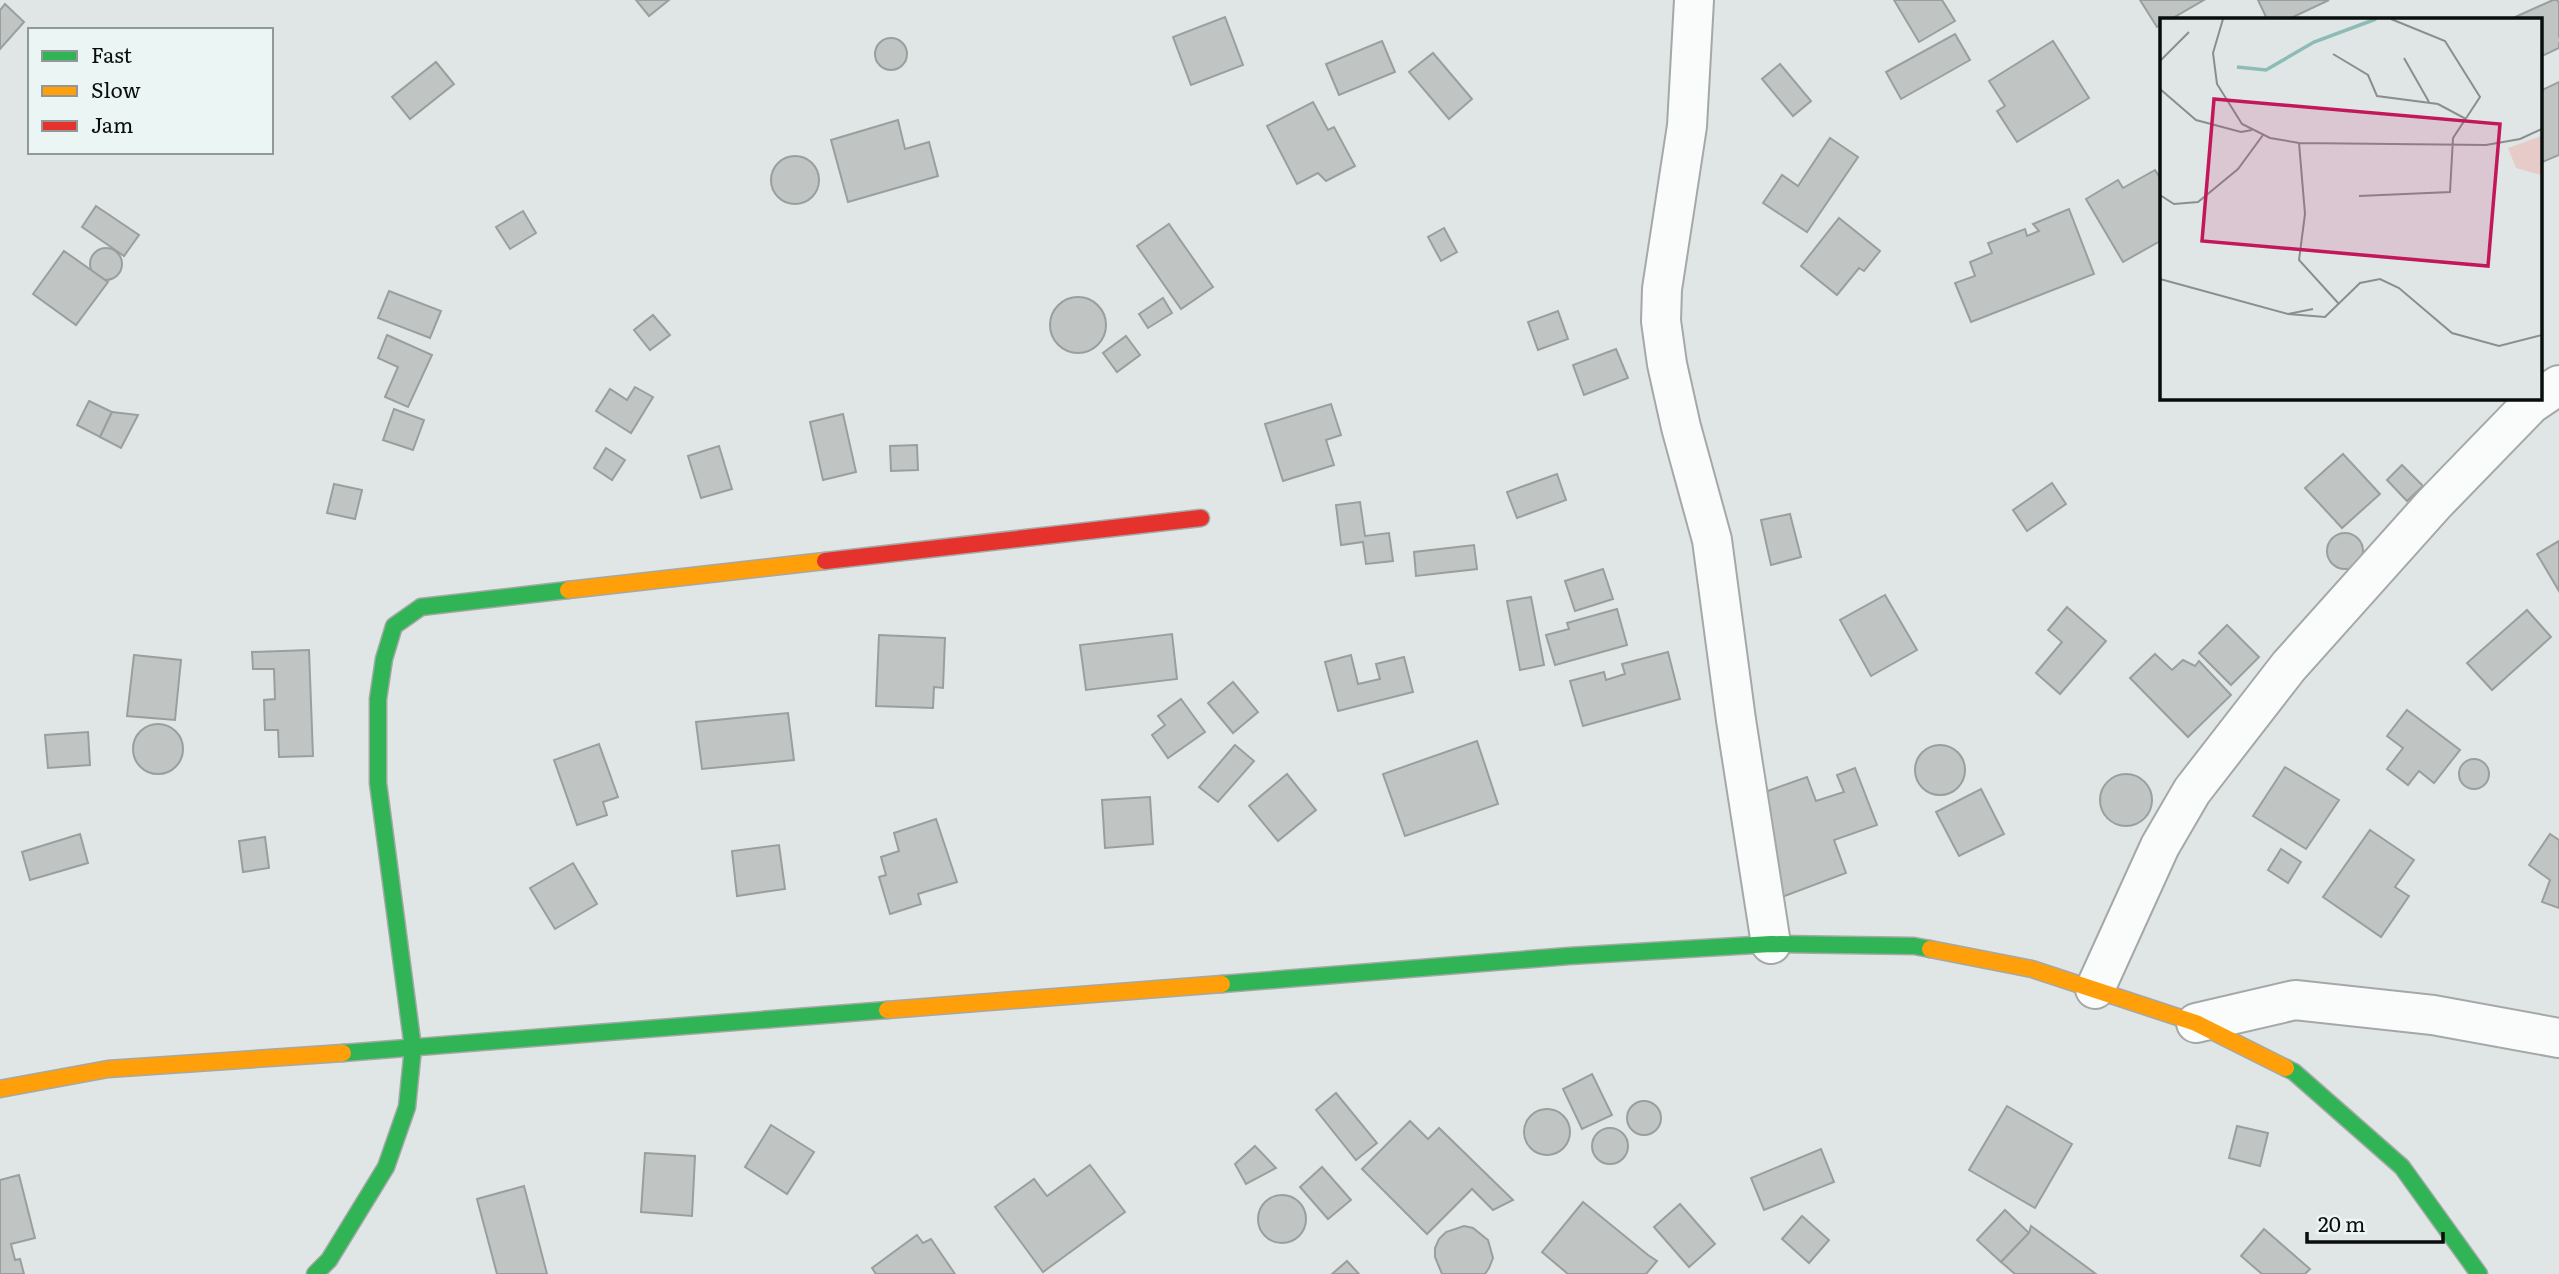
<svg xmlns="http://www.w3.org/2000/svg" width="2559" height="1274" viewBox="0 0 2559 1274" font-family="Literata,serif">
<rect width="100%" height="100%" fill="#e0e6e5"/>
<!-- building -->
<g fill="#c0c4c3" stroke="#9b9e9e" stroke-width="2">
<path d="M 636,0 L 669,0 L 649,16 Z"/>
<path d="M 1894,0 L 1942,0 L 1955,21 L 1919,42 Z"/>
<path d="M 2140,0 L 2204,0 L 2171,19 L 2162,19 L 2162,24 L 2157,27 Z"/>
<path d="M 2258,0 L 2329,0 L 2289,19 L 2267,19 Z"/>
<path d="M 2553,0 L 2557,0 L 2559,3 L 2559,48 L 2540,57 L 2540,19 L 2513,18 Z"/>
<path d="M 5,4 L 24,22 L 0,49 L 0,10 Z"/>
<path d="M 1225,17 L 1243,65 L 1191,85 L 1173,37 Z"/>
<path d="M 1955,34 L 1970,60 L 1901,99 L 1886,72 Z"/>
<circle cx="891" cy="54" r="16"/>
<path d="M 1382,41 L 1395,72 L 1339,95 L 1326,64 Z"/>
<path d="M 2053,41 L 2089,98 L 2017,142 L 1997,111 L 2005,106 L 1989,81 Z"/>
<path d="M 1433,53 L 1472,99 L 1449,119 L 1409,72 Z"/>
<path d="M 436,62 L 454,84 L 410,119 L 392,97 Z"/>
<path d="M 1780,64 L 1811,101 L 1793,116 L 1762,79 Z"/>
<path d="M 2559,82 L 2559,155 L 2540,163 L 2540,91 Z"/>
<path d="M 1313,102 L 1328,130 L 1334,127 L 1355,166 L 1326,181 L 1318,173 L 1297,184 L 1267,126 Z"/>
<path d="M 898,120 L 905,149 L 929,142 L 938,176 L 848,202 L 831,140 Z"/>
<path d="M 1830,138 L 1858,157 L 1807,232 L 1763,203 L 1782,175 L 1798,186 Z"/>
<circle cx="795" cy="180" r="24"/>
<path d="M 2155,170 L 2162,181 L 2162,240 L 2123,262 L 2086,199 L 2118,180 L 2123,188 Z"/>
<path d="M 96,206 L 139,235 L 124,256 L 82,227 Z"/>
<path d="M 2069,209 L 2094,274 L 1971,322 L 1955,283 L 1975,276 L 1970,262 L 1992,253 L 1988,243 L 2025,229 L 2027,236 L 2039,231 L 2033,224 Z"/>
<path d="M 523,211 L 536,233 L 510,249 L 496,227 Z"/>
<path d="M 1839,218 L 1880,251 L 1864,271 L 1859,268 L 1837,295 L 1801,266 Z"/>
<path d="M 1169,224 L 1213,287 L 1181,309 L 1137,246 Z"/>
<path d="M 1444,228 L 1457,252 L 1441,261 L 1428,237 Z"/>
<circle cx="106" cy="264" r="16"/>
<path d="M 64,251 L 108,282 L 76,325 L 33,294 Z"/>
<path d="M 389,291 L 441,311 L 430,338 L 378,318 Z"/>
<circle cx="1078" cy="325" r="28"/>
<path d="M 1163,298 L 1172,313 L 1148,328 L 1139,314 Z"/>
<path d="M 1558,311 L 1568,339 L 1538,350 L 1528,322 Z"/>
<path d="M 653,315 L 670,335 L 650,350 L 634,330 Z"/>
<path d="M 387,335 L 432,355 L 408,407 L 385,397 L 398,367 L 378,358 Z"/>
<path d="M 1126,336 L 1140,355 L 1117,372 L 1103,353 Z"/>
<path d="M 1616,349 L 1628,378 L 1584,395 L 1573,365 Z"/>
<path d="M 635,387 L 653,397 L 631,433 L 596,411 L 610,389 L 627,400 Z"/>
<path d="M 89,401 L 112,412 L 100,437 L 77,425 Z"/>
<path d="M 1331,404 L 1341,435 L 1326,440 L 1334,465 L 1283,481 L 1265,424 Z"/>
<path d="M 394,409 L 424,420 L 413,450 L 383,440 Z"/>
<path d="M 112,412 L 138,415 L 121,448 L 100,437 Z"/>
<path d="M 843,414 L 856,472 L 823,480 L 810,422 Z"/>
<path d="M 917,445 L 918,470 L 891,471 L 890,446 Z"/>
<path d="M 719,446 L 732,489 L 701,498 L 688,456 Z"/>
<path d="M 606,448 L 625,460 L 612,480 L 594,468 Z"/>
<path d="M 2343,454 L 2380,494 L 2342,528 L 2305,488 Z"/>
<path d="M 2402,465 L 2423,486 L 2407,501 L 2387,480 Z"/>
<path d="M 1557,474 L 1566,500 L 1517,518 L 1507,492 Z"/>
<path d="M 2052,483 L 2066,504 L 2027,531 L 2013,510 Z"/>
<path d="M 334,484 L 362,490 L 355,519 L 327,513 Z"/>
<path d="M 1360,502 L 1365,536 L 1389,533 L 1393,561 L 1366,564 L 1363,542 L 1341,545 L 1336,505 Z"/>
<path d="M 1790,514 L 1801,557 L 1771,565 L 1761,520 Z"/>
<circle cx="2345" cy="551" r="18"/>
<path d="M 2559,541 L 2559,591 L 2537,554 Z"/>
<path d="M 1474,545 L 1477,569 L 1416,576 L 1414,552 Z"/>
<path d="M 1603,569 L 1613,599 L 1575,611 L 1565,581 Z"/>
<path d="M 1885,595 L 1917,650 L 1871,676 L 1840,620 Z"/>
<path d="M 1531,597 L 1544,665 L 1520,670 L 1507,601 Z"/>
<path d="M 2067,607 L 2106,641 L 2060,694 L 2036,673 L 2062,642 L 2048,630 Z"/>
<path d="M 1617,609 L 1627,645 L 1555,665 L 1546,635 L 1569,629 L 1567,623 Z"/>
<path d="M 2527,610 L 2551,637 L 2492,690 L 2467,663 Z"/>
<path d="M 2227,625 L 2259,657 L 2231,685 L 2199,653 Z"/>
<path d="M 1172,634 L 1177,679 L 1086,690 L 1080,645 Z"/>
<path d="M 879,635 L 945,638 L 943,688 L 934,687 L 933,708 L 876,706 Z"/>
<path d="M 309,650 L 313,756 L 279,757 L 278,730 L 265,730 L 264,700 L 275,699 L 274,669 L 253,669 L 252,652 Z"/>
<path d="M 1668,652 L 1680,699 L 1583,726 L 1570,681 L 1604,672 L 1606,680 L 1625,674 L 1622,664 Z"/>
<path d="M 2155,654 L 2172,670 L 2183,660 L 2195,666 L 2199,661 L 2231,695 L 2188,737 L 2130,678 Z"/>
<path d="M 134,655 L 181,660 L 175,720 L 127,716 Z"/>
<path d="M 1351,655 L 1358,684 L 1380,679 L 1376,664 L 1404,657 L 1413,692 L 1338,711 L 1325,662 Z"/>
<path d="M 1233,682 L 1258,712 L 1233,733 L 1208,703 Z"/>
<path d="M 1181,699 L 1205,732 L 1168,758 L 1152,735 L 1165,725 L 1158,716 Z"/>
<path d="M 2407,710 L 2460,750 L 2434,783 L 2419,771 L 2408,785 L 2387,769 L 2403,748 L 2387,736 Z"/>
<path d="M 788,713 L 794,760 L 702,769 L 696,722 Z"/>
<circle cx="158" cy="749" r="25"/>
<path d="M 88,732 L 90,765 L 48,768 L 45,735 Z"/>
<path d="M 1477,741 L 1498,804 L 1405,836 L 1383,774 Z"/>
<path d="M 599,744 L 618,797 L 603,802 L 607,815 L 577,825 L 554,760 Z"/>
<circle cx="1940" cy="770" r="25"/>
<path d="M 1235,745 L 1254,761 L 1218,802 L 1199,787 Z"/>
<circle cx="2474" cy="774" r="15"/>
<path d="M 2285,767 L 2339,800 L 2306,849 L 2253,816 Z"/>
<path d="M 1855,768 L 1877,825 L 1834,840 L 1846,873 L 1782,897 L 1745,799 L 1807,777 L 1816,801 L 1844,792 L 1837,775 Z"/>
<path d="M 1287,774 L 1316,810 L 1278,841 L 1249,806 Z"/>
<circle cx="2126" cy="800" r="26"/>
<path d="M 1981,789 L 2004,834 L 1959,856 L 1936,812 Z"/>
<path d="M 1150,797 L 1153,844 L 1105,848 L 1102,800 Z"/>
<path d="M 936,819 L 957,882 L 918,894 L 921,904 L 890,914 L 879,877 L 886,875 L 881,857 L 899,851 L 894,833 Z"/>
<path d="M 2370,830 L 2414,860 L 2395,887 L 2409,896 L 2381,937 L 2323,897 Z"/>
<path d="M 80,834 L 88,863 L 30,880 L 22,852 Z"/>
<path d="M 2550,834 L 2559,840 L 2559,908 L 2542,902 L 2550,880 L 2529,865 Z"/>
<path d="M 265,837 L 269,868 L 243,872 L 239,841 Z"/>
<path d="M 779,845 L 785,889 L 737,896 L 732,851 Z"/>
<path d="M 2281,849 L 2301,862 L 2288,883 L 2268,870 Z"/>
<path d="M 573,863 L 597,904 L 555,929 L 530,888 Z"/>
<path d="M 1592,1074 L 1612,1115 L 1582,1129 L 1563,1089 Z"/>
<path d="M 1336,1093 L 1377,1143 L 1356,1160 L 1316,1110 Z"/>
<circle cx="1644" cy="1118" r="17"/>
<path d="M 2007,1106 L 2072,1144 L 2035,1208 L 1969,1170 Z"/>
<circle cx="1547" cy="1132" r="23"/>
<path d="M 1410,1121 L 1428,1139 L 1439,1128 L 1513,1200 L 1493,1210 L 1472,1189 L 1427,1234 L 1362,1169 Z"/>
<path d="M 771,1125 L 814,1152 L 787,1194 L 745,1167 Z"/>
<path d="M 2237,1126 L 2268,1133 L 2260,1166 L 2229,1158 Z"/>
<circle cx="1610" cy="1146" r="18"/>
<path d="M 1255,1146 L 1276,1168 L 1246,1184 L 1235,1164 Z"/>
<path d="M 1821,1149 L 1834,1182 L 1764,1210 L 1751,1178 Z"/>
<path d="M 645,1153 L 695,1156 L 692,1216 L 641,1212 Z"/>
<path d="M 1090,1165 L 1125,1212 L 1043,1272 L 995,1207 L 1034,1179 L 1047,1196 Z"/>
<path d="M 1322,1167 L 1351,1200 L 1328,1219 L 1300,1187 Z"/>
<path d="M 19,1175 L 35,1238 L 11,1244 L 15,1260 L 20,1259 L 24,1274 L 0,1274 L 0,1180 Z"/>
<path d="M 524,1186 L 547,1274 L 497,1274 L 477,1199 Z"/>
<circle cx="1282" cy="1219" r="24"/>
<path d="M 1583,1202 L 1648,1255 L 1657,1261 L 1646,1274 L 1568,1274 L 1542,1252 Z"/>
<path d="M 1680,1204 L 1715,1244 L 1689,1267 L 1654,1227 Z"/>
<path d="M 2005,1210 L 2029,1233 L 2001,1262 L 1977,1240 Z"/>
<path d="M 1802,1216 L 1829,1240 L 1809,1263 L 1782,1239 Z"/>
<path d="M 1464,1226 L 1473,1228 L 1488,1240 L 1493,1258 L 1489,1268 L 1485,1274 L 1442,1274 L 1435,1257 L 1435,1248 L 1439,1239 L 1446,1232 Z"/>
<path d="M 2031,1226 L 2096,1274 L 2015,1274 L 2001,1262 L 2029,1233 Z"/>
<path d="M 2264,1229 L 2310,1269 L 2305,1274 L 2262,1274 L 2241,1256 Z"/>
<path d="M 917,1235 L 923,1243 L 931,1239 L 955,1274 L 876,1274 L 872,1268 Z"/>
<path d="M 1347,1261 L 1359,1274 L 1332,1274 Z"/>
</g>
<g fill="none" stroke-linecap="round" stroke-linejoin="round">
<defs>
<g id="street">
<path d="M 1694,0 L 1687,126 L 1662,289 L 1661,321 L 1667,364 L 1681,427 L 1712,540 L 1736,720 L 1771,944"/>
<path d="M 2095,989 L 2160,846 L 2192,791 L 2289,666 L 2434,504 L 2531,404 L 2559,385"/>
<path d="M 2196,1023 L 2295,1000 L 2433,1015 L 2559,1038"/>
</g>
<g id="fast">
<path d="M 1222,984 L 1569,956 L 1771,944 L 1914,946 L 1930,949"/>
<path d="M 343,1053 L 887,1010"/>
<path d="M 2286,1068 L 2294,1072 L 2402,1167 L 2479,1274"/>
<path d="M 315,1274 L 329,1260 L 386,1167 L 407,1107 L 413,1048 L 378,783 L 378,699 L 384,659 L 394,626 L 421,607 L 568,590"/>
</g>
<g id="slow">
<path d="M 568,590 L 825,561"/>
<path d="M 1930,949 L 2032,969 L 2196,1023 L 2286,1068"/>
<path d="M 887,1010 L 1222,984"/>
<path d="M 0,1089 L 108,1069 L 343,1053"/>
</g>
<path id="jam" d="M 825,561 L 1201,518"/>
</defs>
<!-- street casing -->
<use href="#street" stroke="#a4a8a7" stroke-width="42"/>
<!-- fast casing -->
<use href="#fast" stroke="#a4a8a7" stroke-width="19"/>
<!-- slow casing -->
<use href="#slow" stroke="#a4a8a7" stroke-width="19"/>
<!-- jam casing -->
<use href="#jam" stroke="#a4a8a7" stroke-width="19"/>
<!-- path -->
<path stroke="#c3c4c4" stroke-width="4.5" stroke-dasharray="7 3.5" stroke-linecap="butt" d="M 2556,40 L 2559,40"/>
<!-- street -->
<use href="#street" stroke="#fafbfb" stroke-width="38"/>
<!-- fast -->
<use href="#fast" stroke="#30b455" stroke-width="16"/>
<!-- slow -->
<use href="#slow" stroke="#ff9f0a" stroke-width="16"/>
<!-- jam -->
<use href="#jam" stroke="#e5322d" stroke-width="16"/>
</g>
<!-- overview -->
<g transform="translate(2160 18)">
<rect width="382" height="382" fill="#e0e6e5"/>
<path d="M 381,118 L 381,157 L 356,150 L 348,130 Z" fill="#e7cbc8"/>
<path fill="none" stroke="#8dbbb7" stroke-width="3.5" d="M 77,49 L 106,52 L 154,24 L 216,1"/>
<path fill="none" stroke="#8a8f8e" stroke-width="2" d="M 63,1 L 53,35 L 57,66 L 82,106 L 110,120 L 139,125 L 326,127 L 360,121 L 382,111M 173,36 L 208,57 L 217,78 L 278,86 L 306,101M 244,40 L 269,84M 0,43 L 29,14M 0,71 L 36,102 L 81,114 L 92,112M 139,125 L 145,196 L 139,242 L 179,286M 0,177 L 14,186 L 38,184 L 78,151 L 103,117M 199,178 L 290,174 L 293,120 L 320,79 L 285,23 L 231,1M 0,261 L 128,296 L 153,291M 128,296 L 165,299 L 200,265 L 220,261 L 239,270 L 292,315 L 339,328 L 382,317"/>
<path fill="#c2185b" fill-opacity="0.15" stroke="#c2185b" stroke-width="3.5" d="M 54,81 L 340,106 L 328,248 L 42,223 Z"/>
<rect width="382" height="382" fill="none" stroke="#090d0c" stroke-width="3.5"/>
</g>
<!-- legend -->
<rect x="28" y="28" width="245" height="126" fill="#ebf5f4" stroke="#919897" stroke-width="2"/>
<rect x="42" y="51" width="35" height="10" fill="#30b455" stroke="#919897" stroke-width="2"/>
<text x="91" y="63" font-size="21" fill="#090d0c">Fast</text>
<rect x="42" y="86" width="35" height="10" fill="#ff9f0a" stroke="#919897" stroke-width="2"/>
<text x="91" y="98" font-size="21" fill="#090d0c">Slow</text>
<rect x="42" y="121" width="35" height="10" fill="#e5322d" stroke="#919897" stroke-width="2"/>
<text x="91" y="133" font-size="21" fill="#090d0c">Jam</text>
<!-- scale -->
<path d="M2307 1232v10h136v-10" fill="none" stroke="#090d0c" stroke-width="3.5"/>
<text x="2318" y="1232" font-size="21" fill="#090d0c" stroke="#ebf5f4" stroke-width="5" paint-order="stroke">20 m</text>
</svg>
